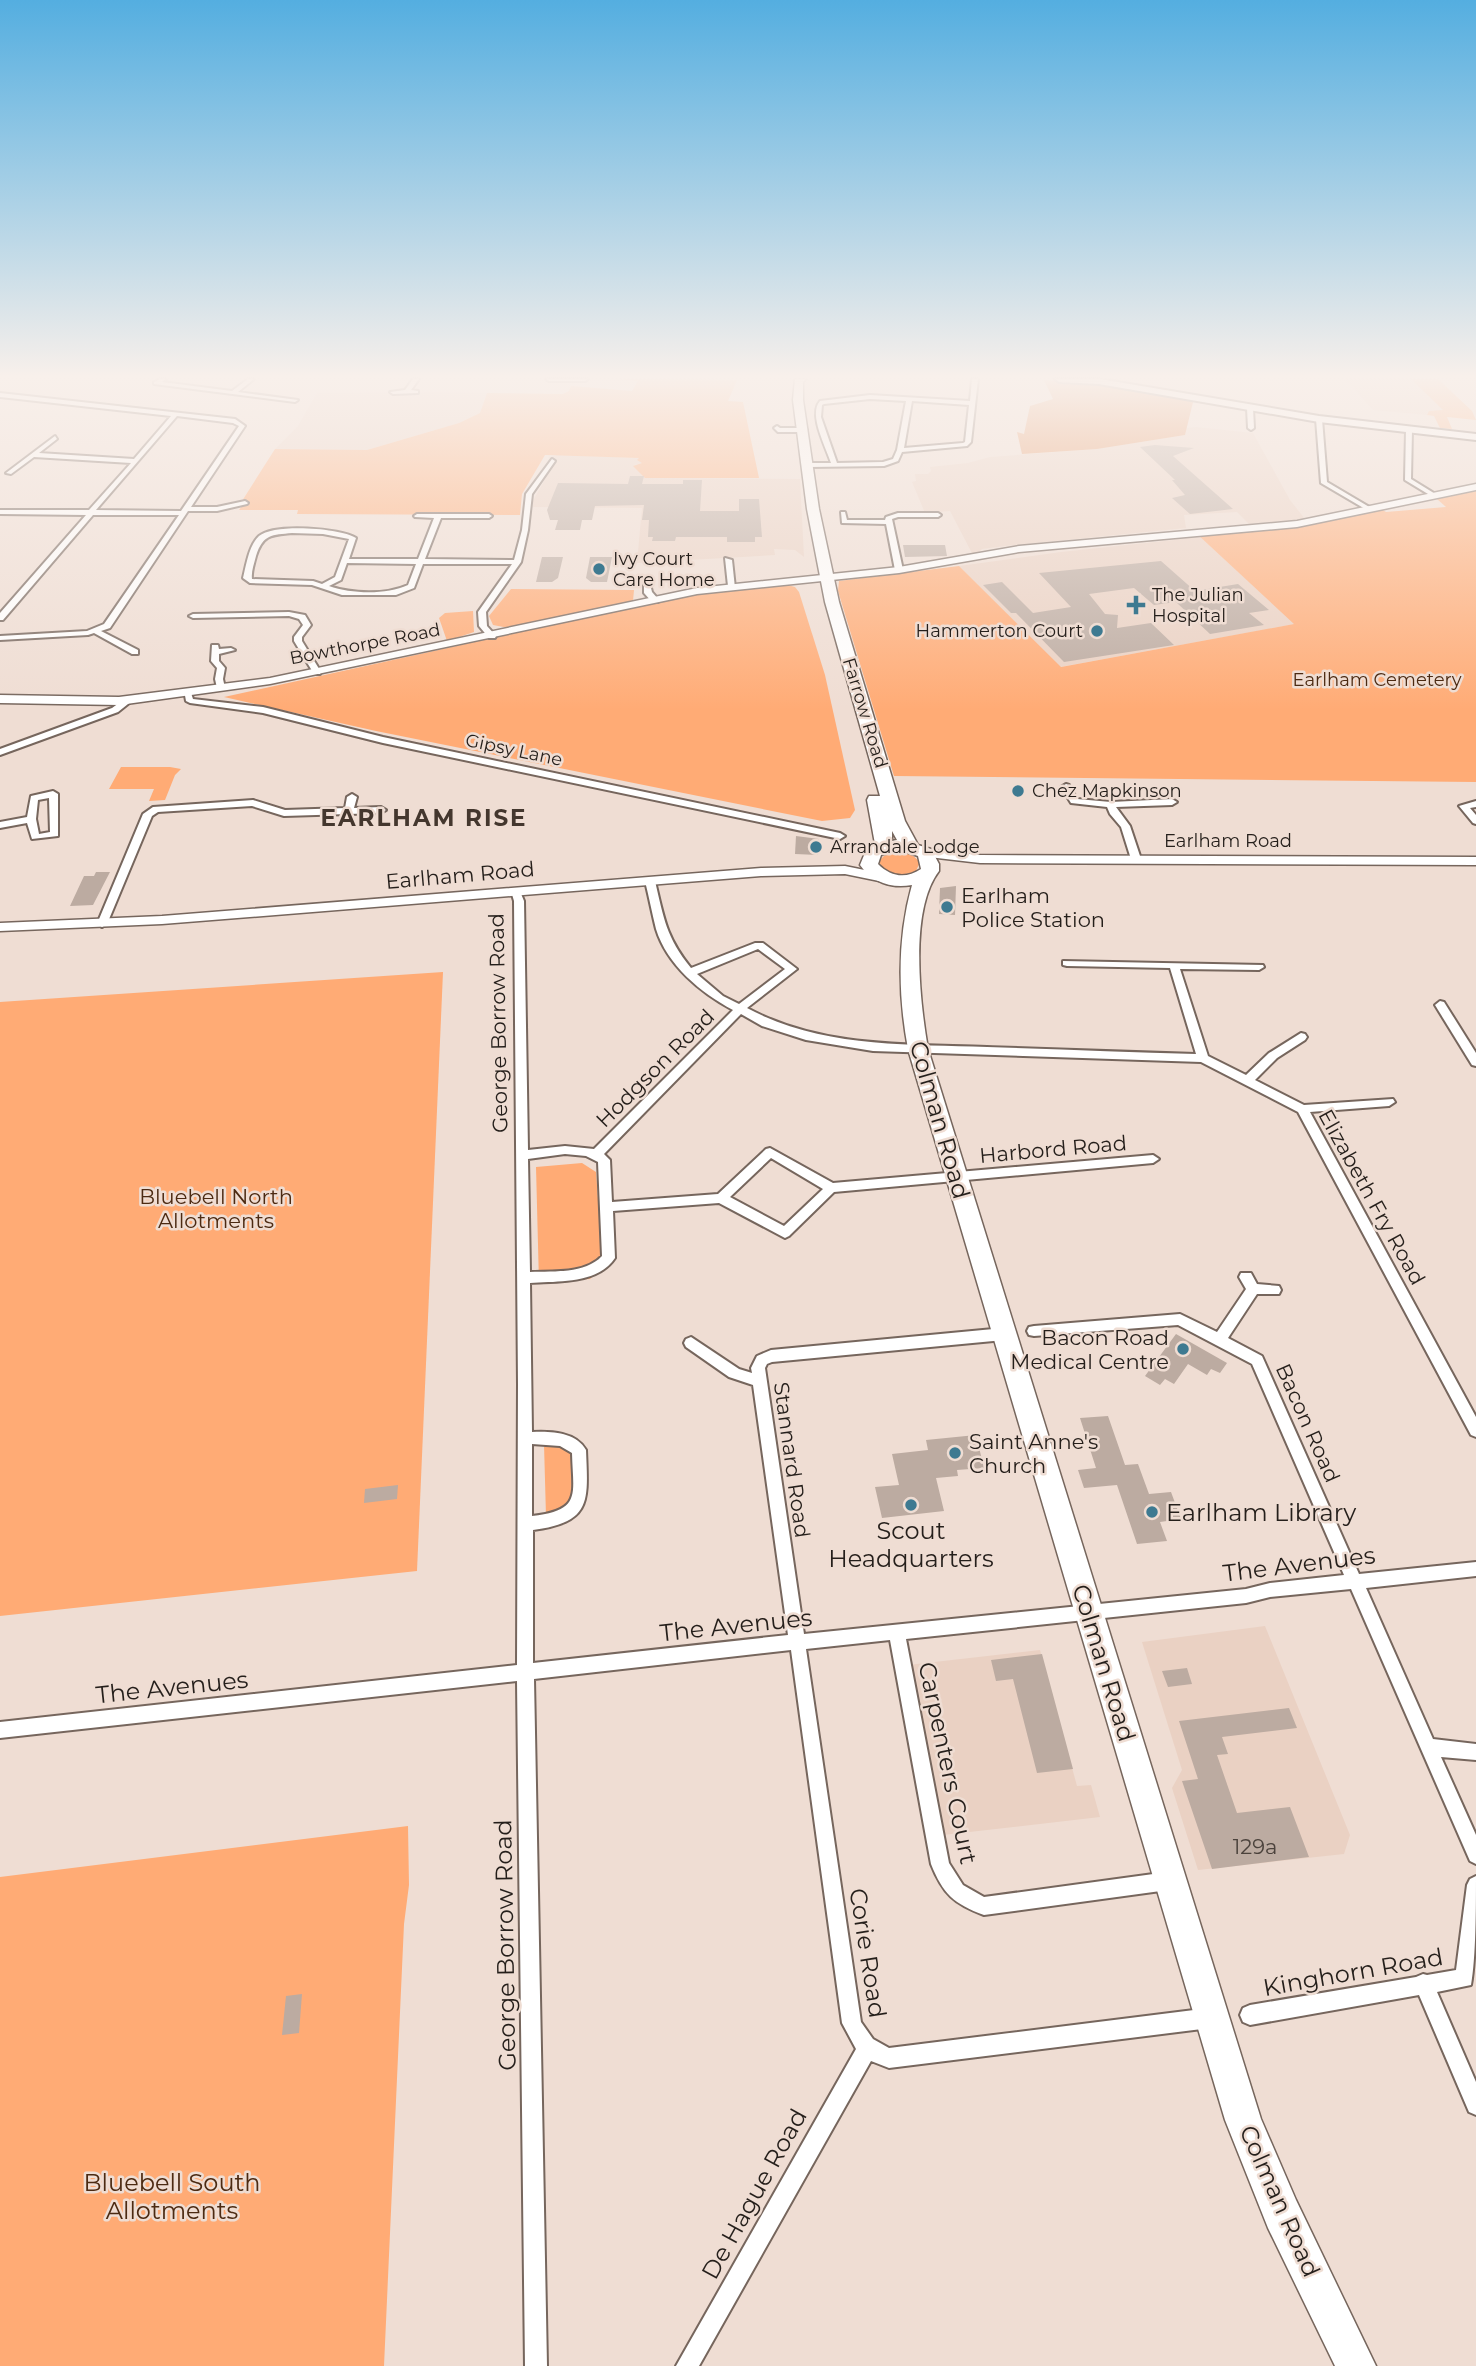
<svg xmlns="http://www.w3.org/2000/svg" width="1476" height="2366" viewBox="0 0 1476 2366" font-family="Montserrat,sans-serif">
<rect width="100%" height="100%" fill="#efddd3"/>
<!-- built -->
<g fill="#ead1c3">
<path d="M 1345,379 L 1411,379 L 1444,411 L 1429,411 L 1427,415 L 1373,410 Z"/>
<path d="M 317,393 L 436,392 L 487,393 L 480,413 L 459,423 L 367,450 L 275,449 L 298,426 Z"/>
<path d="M 1196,427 L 1253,433 L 1290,500 L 1305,519 L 1249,524 L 1237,512 L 1184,515 L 1186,528 L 1005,546 L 982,549 L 974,557 L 950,511 L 925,513 L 912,482 L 916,481 L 915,474 L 928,474 L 931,471 L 930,467 L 968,463 L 990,457 L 1097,449 L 1185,435 L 1186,428 Z"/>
<path d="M 558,455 L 640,458 L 643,463 L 634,465 L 645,478 L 800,479 L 804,557 L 795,550 L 774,549 L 775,555 L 637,563 L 642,508 L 533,507 L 533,501 L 555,461 L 548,457 Z"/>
<path d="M 1197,534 L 1295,624 L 1060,667 L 959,566 L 1061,552 L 1174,540 Z"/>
<path d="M 1265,1626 L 1350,1835 L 1344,1854 L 1198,1870 L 1172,1788 L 1182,1770 L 1142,1642 Z"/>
<path d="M 1040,1650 L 1077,1786 L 1091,1785 L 1100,1817 L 943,1835 L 908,1665 Z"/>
</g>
<!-- green -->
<g fill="#ffab75">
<path d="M 617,379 L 737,380 L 728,401 L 743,402 L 759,478 L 645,478 L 633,466 L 642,463 L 637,460 L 639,458 L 545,455 L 522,494 L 520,515 L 297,514 L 298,510 L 239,510 L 244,503 L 242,501 L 275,449 L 367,450 L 459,423 L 480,413 L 487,393 L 563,394 L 569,391 L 571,386 L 632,391 L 638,381 Z"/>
<path d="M 1411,379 L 1438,379 L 1472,411 L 1476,420 L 1447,417 L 1452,429 L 1440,428 L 1434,416 L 1427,415 L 1429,411 L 1443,410 Z"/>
<path d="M 1476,491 L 1476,782 L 894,776 L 838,591 L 839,581 L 959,566 L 1061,667 L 1294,624 L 1197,534 L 1292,527 L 1381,509 L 1386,512 L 1446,507 L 1437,499 Z"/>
<path d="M 784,584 L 795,587 L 799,592 L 825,675 L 855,810 L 850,818 L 822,821 L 376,731 L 224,697 L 671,599 L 737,588 Z"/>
<path d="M 511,589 L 634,590 L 633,601 L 509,628 L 493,625 L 489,616 Z"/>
<path d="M 473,611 L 474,632 L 447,641 L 439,618 L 445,613 Z"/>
<path d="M 121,767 L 170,767 L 181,769 L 175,775 L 165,800 L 149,801 L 154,789 L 109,789 Z"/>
<path d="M 903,851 L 910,853 L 920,862 L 916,871 C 904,876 891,876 881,866 L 879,861 L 887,853 Z"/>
<path d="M 443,972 L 417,1571 L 0,1616 L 0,1002 Z"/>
<path d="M 582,1163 L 596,1172 L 603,1267 L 590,1279 L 539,1283 L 536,1167 Z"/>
<path d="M 544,1444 L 566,1446 L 572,1451 L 574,1499 L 569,1507 L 546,1516 Z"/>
<path d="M 408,1826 L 409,1885 L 404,1924 L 384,2366 L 0,2366 L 0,1877 Z"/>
</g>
<!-- forest -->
<path fill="#e58f58" d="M 1044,380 L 1093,383 L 1194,398 L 1185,435 L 1097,449 L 1022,454 L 1017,432 L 1024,434 L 1030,406 L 1053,399 Z"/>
<!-- building -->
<g fill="#bcaba1">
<path d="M 1155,445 L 1194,448 L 1173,456 L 1233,509 L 1190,514 L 1172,498 L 1185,495 L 1172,480 L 1175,480 L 1140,447 Z"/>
<path d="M 630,476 L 644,476 L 642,484 L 683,484 L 683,480 L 702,480 L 700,511 L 739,511 L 739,499 L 759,499 L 762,537 L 755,537 L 755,542 L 727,542 L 727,537 L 676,537 L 675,541 L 652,541 L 653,537 L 648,537 L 649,520 L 642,520 L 644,505 L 595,506 L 592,520 L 582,520 L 580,530 L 555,530 L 558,520 L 550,520 L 547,510 L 558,483 L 628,484 Z"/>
<path d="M 903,545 L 945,545 L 947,556 L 905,557 Z"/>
<path d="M 542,557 L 563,557 L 558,578 L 552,582 L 536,582 Z"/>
<path d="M 590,557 L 612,557 L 607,582 L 591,582 L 586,578 Z"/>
<path d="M 1161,561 L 1195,591 L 1238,584 L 1269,610 L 1249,613 L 1264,625 L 1210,634 L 1176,602 L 1154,605 L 1134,588 L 1089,594 L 1105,614 L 1118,615 L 1117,628 L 1151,623 L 1174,645 L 1064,662 L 1016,613 L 1011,613 L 983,585 L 1002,582 L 1033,613 L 1071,607 L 1039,573 Z"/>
<path d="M 796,836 L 819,839 L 818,855 L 795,854 Z"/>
<path d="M 96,872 L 110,872 L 93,905 L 70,906 L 84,876 L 94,876 Z"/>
<path d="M 956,886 L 955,915 L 939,914 L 940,888 Z"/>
<path d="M 1176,1334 L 1227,1363 L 1220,1373 L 1211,1369 L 1207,1375 L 1188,1364 L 1174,1384 L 1165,1379 L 1160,1385 L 1145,1376 Z"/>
<path d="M 1108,1416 L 1125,1465 L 1138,1464 L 1149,1494 L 1171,1492 L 1181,1519 L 1160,1522 L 1167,1541 L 1137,1544 L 1117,1485 L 1084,1488 L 1078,1470 L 1096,1468 L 1080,1418 Z"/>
<path d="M 976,1435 L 984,1468 L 957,1470 L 958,1476 L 936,1478 L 944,1511 L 882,1518 L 875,1487 L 899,1485 L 892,1454 L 928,1450 L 926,1440 Z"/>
<path d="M 398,1485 L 397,1499 L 364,1503 L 365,1489 Z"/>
<path d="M 1042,1654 L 1073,1769 L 1037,1773 L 1013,1679 L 996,1681 L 991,1660 Z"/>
<path d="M 1187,1668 L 1192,1684 L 1168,1687 L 1162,1671 Z"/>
<path d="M 1289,1708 L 1297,1728 L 1222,1737 L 1228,1754 L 1217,1755 L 1237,1813 L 1290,1807 L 1309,1857 L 1212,1869 L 1182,1781 L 1198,1779 L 1179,1721 Z"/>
<path d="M 302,1994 L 299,2033 L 282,2035 L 286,1996 Z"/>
</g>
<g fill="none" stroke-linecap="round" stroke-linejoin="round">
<!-- street-tunnel -->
<path stroke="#c7b7ae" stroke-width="6" stroke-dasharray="6 3.5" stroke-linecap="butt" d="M 647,586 L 648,579"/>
<defs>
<g id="street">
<path d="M 160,379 L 166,379 L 162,382 L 232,391 L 248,379 L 254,379 L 238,392 L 298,400 L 295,402 L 154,384 L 154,382 Z"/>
<path d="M 413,379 L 419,379 L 411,390 L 418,391 L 418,393 L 393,394 L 390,392 L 405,390 Z"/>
<path d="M 546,379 L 588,379 L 585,381 L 549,381 Z"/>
<path d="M 972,379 L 978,379 L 971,442 L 967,446 L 902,452 L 898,461 L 884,466 L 809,467 L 806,465 L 809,463 L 831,463 C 826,447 808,414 820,401 L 870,395 L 970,401 ZM 870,399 L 906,401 L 897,450 L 893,459 L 883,462 L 837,463 L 821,417 L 822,405 L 824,404 ZM 912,401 L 969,405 L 965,442 L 963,443 L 904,448 Z"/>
<path d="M 0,393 L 235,419 L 245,426 L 191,507 L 217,507 L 245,501 L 248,503 L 247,504 L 217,511 L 188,511 L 110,628 L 101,631 L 138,650 L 138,654 L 132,654 L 94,633 L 88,635 L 0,640 L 0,636 L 87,631 L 104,624 L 179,515 L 93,515 L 3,620 L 0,620 L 0,613 L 86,515 L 0,514 L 0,510 L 89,510 L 131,463 L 34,457 L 11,474 L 6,473 L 55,436 L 57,439 L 39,453 L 134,459 L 171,416 L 0,397 ZM 177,416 L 233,423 L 239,426 L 181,511 L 96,510 Z"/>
<path d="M 1250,406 L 1253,408 L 1254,428 L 1251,430 L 1248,428 L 1247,408 Z"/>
<path d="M 1319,417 L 1322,419 L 1327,482 L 1371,508 L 1371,510 L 1367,510 L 1321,483 L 1316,419 Z"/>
<path d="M 777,426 L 780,428 L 804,428 L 807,430 L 804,432 L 778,432 L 774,428 Z"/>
<path d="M 1409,428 L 1412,430 L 1411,479 L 1437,495 L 1437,497 L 1433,497 L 1405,480 L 1406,430 Z"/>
<path d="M 552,459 L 555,461 L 532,494 L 528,530 L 521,562 L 486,612 L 487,626 L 496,636 L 495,638 L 489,638 L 479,626 L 478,612 L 512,564 L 423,564 L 414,588 L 396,595 L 342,595 L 312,585 L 250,583 L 243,578 C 246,566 249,545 259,536 C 274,523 341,528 356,538 L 349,559 L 418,559 L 434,518 L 415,517 L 414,516 L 417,514 L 489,514 L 492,516 L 489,518 L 441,518 L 425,559 L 514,560 L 522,530 L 526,494 ZM 292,533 L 323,534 L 349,539 L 335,577 L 322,584 L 313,581 L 252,579 C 251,572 254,564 256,556 C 263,534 272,535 292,533 ZM 347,563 L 416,564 L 408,585 C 386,595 352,594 329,586 L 341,580 Z"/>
<path d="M 841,512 L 845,512 L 847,520 L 885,520 L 886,517 L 898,513 L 938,513 L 941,515 L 938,517 L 898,517 L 892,519 L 903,570 L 899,572 L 895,570 L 886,524 L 842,523 Z"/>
<path d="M 725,558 L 732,560 L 735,588 L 728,586 Z"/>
<path d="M 644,584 L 650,584 L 652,592 L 659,600 L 658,602 L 652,602 L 644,593 Z"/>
<path d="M 289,612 L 305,615 L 311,625 L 302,637 L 302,641 L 321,672 L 320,674 L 314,674 L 294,641 L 294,637 L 303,625 L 299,619 L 289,616 L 193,618 L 189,616 L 193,614 Z"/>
<path d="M 212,645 L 218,645 L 219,649 L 231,648 L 235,650 L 219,654 L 219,661 L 225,668 L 223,679 L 225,688 L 221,690 L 217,688 L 215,679 L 217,668 L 211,661 Z"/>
<path d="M 184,690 L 190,690 L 193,699 L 263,707 L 383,737 L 840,833 L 845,836 L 840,839 L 383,743 L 263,713 L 190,703 L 186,701 Z"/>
<path d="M 126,698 L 133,700 L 118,712 L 0,755 L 0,749 L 112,708 Z"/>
<path d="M 1066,784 L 1069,785 L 1077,799 L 1111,802 L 1172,799 L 1177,802 L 1172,805 L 1116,807 L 1130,826 L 1141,859 L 1136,862 L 1131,859 L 1121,827 L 1110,814 L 1107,807 L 1071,803 L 1061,787 Z"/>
<path d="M 53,791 L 58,794 L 58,836 L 32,839 L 27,823 L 0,828 L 0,822 L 27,817 L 31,796 ZM 49,798 L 50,832 L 39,834 L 36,819 L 38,800 Z"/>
<path d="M 352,794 L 357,797 L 354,808 L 381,807 L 386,810 L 381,813 L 284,816 L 252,806 L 158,812 L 152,816 L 107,924 L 102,927 L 97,924 L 143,814 L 153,807 L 253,800 L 285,810 L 345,808 L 347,797 Z"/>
<path d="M 1476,801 L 1476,807 L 1470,808 L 1476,815 L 1476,824 L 1473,823 L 1459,806 Z"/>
<path d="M 650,878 L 655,881 C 664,919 666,937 691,968 L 755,943 L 763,943 L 797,969 L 747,1008 C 821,1048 906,1044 987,1047 C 1057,1049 1127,1052 1196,1054 L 1170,968 L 1067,966 L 1063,965 L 1063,961 L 1263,965 L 1264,967 L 1259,970 L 1180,969 L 1208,1056 L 1246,1075 L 1269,1053 L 1301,1033 L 1305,1034 L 1307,1037 L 1305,1040 L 1277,1058 L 1255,1080 L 1304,1105 L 1393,1099 L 1395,1102 L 1389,1106 L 1310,1112 L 1476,1417 L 1476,1437 L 1471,1435 L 1298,1112 L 1201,1062 L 873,1051 L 806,1040 L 762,1026 L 741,1014 L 604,1154 L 610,1160 L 612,1202 L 718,1194 L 766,1149 L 770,1148 L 833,1183 L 1153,1155 L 1159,1159 L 1153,1163 L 834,1192 L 789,1236 L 785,1238 L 719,1203 L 613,1211 L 615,1258 C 598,1284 558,1281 530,1283 L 532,1432 C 551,1431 576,1432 586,1450 C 588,1502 592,1522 533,1530 L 533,1663 L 788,1635 L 753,1385 L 729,1377 L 686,1347 L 684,1343 L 686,1339 L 691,1337 L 739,1369 L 752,1373 L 751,1368 L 757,1356 L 771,1350 L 1004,1328 L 1009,1330 L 1011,1334 L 1009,1338 L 1004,1340 L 772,1362 L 767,1364 L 765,1368 L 804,1634 L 1246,1589 L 1270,1583 L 1344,1575 L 1252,1364 L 1178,1325 L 1034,1336 L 1029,1335 L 1027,1331 L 1029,1327 L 1034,1326 L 1180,1314 L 1217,1332 L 1246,1289 L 1239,1277 L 1241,1273 L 1251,1273 L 1257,1284 L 1279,1286 L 1281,1290 L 1279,1294 L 1257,1294 L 1228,1338 L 1262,1356 L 1359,1574 L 1476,1562 L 1476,1576 L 1366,1588 L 1433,1739 L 1476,1744 L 1476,1760 L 1441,1757 L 1476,1835 L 1476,1864 L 1470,1861 L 1351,1589 L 1270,1597 L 1246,1603 L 906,1639 L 949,1863 L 963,1885 L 984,1897 L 1168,1872 L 1174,1875 L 1177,1881 L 1174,1887 L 1168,1890 L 984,1915 C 954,1904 943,1894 931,1864 L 890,1640 L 806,1649 L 861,2022 L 873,2039 L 889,2048 L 1210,2008 L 1217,2011 L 1220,2018 L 1217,2025 L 1210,2028 L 889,2068 L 871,2061 L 699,2366 L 676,2366 L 856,2049 L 842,2023 L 791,1650 L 534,1679 L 547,2366 L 525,2366 L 517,1681 L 0,1738 L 0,1722 L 517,1665 L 518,1384 L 514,901 L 511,891 L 513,889 L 519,889 L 524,901 L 528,1150 L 565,1146 L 594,1149 L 733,1010 C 701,993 667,965 656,929 C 652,913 649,897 645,881 ZM 758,949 L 785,969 L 739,1004 L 723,996 L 697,974 ZM 565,1154 L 586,1156 L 598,1162 L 602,1256 C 585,1274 553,1271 530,1272 L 528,1159 ZM 771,1158 L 823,1189 L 784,1226 L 730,1197 ZM 532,1444 L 560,1446 L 572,1453 C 573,1495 582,1510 532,1516 Z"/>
<path d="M 1440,1001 L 1444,1002 L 1476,1053 L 1476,1066 L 1472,1065 L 1435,1005 Z"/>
<path d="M 1476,1876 C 1476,1906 1476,1958 1471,1985 L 1437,1992 L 1476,2082 L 1476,2115 L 1469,2112 L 1419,1995 L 1250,2025 L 1243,2022 L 1240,2015 L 1243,2008 L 1250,2005 L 1416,1977 L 1423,1974 L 1427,1975 L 1456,1970 L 1467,1885 L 1470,1879 Z"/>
</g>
<g id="secondary">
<path d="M 1476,484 L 1476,490 L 1297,527 L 1019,552 L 899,573 L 697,594 L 270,684 L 119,705 L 0,703 L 0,695 L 119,697 L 270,678 L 697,588 L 899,567 L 1019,546 L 1297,521 Z"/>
<path d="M 925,849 L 980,855 L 1476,857 L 1476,865 L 980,863 L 920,856 L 918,853 Z"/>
<path d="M 845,866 L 889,875 L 891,878 L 884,882 L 845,874 L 761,876 L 162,924 L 0,931 L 0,923 L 162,916 L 761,868 Z"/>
</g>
<path id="primary" d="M 1055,379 L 1100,379 L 1319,416 L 1476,434 L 1476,440 L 1319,422 L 1099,384 L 1059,382 Z"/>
<path id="highway" d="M 795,379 L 806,379 L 803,382 L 803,400 L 819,509 L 839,602 L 905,821 L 918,845 L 931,849 L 939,864 L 939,871 C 909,910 920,1002 928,1049 L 1261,2119 L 1296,2200 L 1376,2366 L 1335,2366 L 1268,2228 L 1225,2120 L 908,1049 C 898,995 897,939 912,885 C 891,889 872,882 860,865 L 867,848 L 875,844 L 867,800 L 869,796 L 880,796 L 825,602 L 807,509 L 793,400 ZM 892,831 L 897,840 L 892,841 ZM 900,850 L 918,856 L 921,869 C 906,879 891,877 878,864 L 881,855 Z"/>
</defs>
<!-- street casing -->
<use href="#street" stroke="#76665d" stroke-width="4"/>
<!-- secondary casing -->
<use href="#secondary" stroke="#76665d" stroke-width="3"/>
<!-- primary casing -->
<use href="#primary" stroke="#76665d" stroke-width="4"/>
<!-- highway casing -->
<use href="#highway" stroke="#76665d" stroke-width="3"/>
<!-- street -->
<use href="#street" fill="#fff" fill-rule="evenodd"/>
<!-- secondary -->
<use href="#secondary" fill="#fff" fill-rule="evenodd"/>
<!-- primary -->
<use href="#primary" fill="#fff" fill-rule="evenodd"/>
<!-- highway -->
<use href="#highway" fill="#fff" fill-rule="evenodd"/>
</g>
<!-- sky -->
<linearGradient id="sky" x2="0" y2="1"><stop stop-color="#54aee0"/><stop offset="0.53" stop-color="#f8f0eb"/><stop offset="1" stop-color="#f8f0eb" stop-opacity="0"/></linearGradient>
<rect width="1476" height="710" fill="url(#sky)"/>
<!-- markers -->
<g fill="#3e7a91" stroke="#efddd3" stroke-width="2.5">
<circle cx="599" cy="569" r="7"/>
<path d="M1132.5 594.5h7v7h7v7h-7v7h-7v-7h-7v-7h7z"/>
<circle cx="1097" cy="631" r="7"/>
<circle cx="1018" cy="791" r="7"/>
<circle cx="816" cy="847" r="7"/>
<circle cx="947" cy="907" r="7"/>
<circle cx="1183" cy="1349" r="7"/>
<circle cx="955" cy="1453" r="7"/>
<circle cx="911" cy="1505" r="7"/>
<circle cx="1152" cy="1512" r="7"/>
</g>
<g text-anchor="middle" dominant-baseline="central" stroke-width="5" stroke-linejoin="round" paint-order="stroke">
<!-- far-poi labels -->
<g font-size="18" fill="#251f1b" stroke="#efddd3" text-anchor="start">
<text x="613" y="559">Ivy Court<tspan x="613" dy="21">Care Home</tspan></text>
<text x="1152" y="595">The Julian<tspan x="1152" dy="21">Hospital</tspan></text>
<text x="1083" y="631" text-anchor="end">Hammerton Court</text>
<text x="1032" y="791">Chez Mapkinson</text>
<text x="830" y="847">Arrandale Lodge</text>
</g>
<!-- far-street labels -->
<g font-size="18" fill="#251f1b" stroke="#efddd3">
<text transform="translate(365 644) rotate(-11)">Bowthorpe Road</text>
<text transform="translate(865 713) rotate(73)">Farrow Road</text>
<text transform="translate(514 750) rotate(12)">Gipsy Lane</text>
<text x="1228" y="841">Earlham Road</text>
</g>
<!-- far-park labels -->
<g font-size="18" fill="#4c2a12" stroke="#efddd3">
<text x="1377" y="680">Earlham Cemetery</text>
</g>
<!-- street labels -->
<g font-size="21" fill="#251f1b" stroke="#efddd3">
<text transform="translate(460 875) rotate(-5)">Earlham Road</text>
<text transform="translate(498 1023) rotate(-91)">George Borrow Road</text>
<text transform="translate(655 1068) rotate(-45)">Hodgson Road</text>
<text transform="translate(1053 1149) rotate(-5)">Harbord Road</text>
<text transform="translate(1372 1197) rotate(61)">Elizabeth Fry Road</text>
<text transform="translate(1308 1423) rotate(66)">Bacon Road</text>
<text transform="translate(792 1460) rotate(82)">Stannard Road</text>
</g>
<!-- poi labels -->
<g font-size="21" fill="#251f1b" stroke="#efddd3" text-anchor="start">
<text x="961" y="895">Earlham<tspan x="961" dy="24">Police Station</tspan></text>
<text x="1169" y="1337" text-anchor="end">Bacon Road<tspan x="1169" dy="24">Medical Centre</tspan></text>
<text x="969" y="1441">Saint Anne's<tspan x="969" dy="24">Church</tspan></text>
</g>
<!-- park labels -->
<g font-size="21" fill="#4c2a12" stroke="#efddd3">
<text x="216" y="1196">Bluebell North<tspan x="216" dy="24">Allotments</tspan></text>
</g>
<!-- near-number labels -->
<g font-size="21" fill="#4b423c">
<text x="1255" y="1846">129a</text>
</g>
<!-- far-district labels -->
<g font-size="23" font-weight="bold" letter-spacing="2" fill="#44372e" stroke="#efddd3">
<text x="424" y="818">EARLHAM RISE</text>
</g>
<!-- near-street labels -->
<g font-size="24" fill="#251f1b" stroke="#efddd3">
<text transform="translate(940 1120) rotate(74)">Colman Road</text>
<text transform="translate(1299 1564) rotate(-7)">The Avenues</text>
<text transform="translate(736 1625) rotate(-6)">The Avenues</text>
<text transform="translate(1104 1663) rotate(73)">Colman Road</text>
<text transform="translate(172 1687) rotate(-6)">The Avenues</text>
<text transform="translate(948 1763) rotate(78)">Carpenters Court</text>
<text transform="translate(505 1945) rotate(-91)">George Borrow Road</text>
<text transform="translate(868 1953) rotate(81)">Corie Road</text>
<text transform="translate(1353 1972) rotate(-10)">Kinghorn Road</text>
<text transform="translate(754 2194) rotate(-61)">De Hague Road</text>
<text transform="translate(1280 2201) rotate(66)">Colman Road</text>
</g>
<!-- near-poi labels -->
<g font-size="24" fill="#251f1b" stroke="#efddd3" text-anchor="start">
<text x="1166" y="1512">Earlham Library</text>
<text x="911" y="1530" text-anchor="middle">Scout<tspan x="911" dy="28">Headquarters</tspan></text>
</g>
<!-- near-park labels -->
<g font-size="24" fill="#4c2a12" stroke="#efddd3">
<text x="172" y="2182">Bluebell South<tspan x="172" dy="28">Allotments</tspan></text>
</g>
</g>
</svg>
